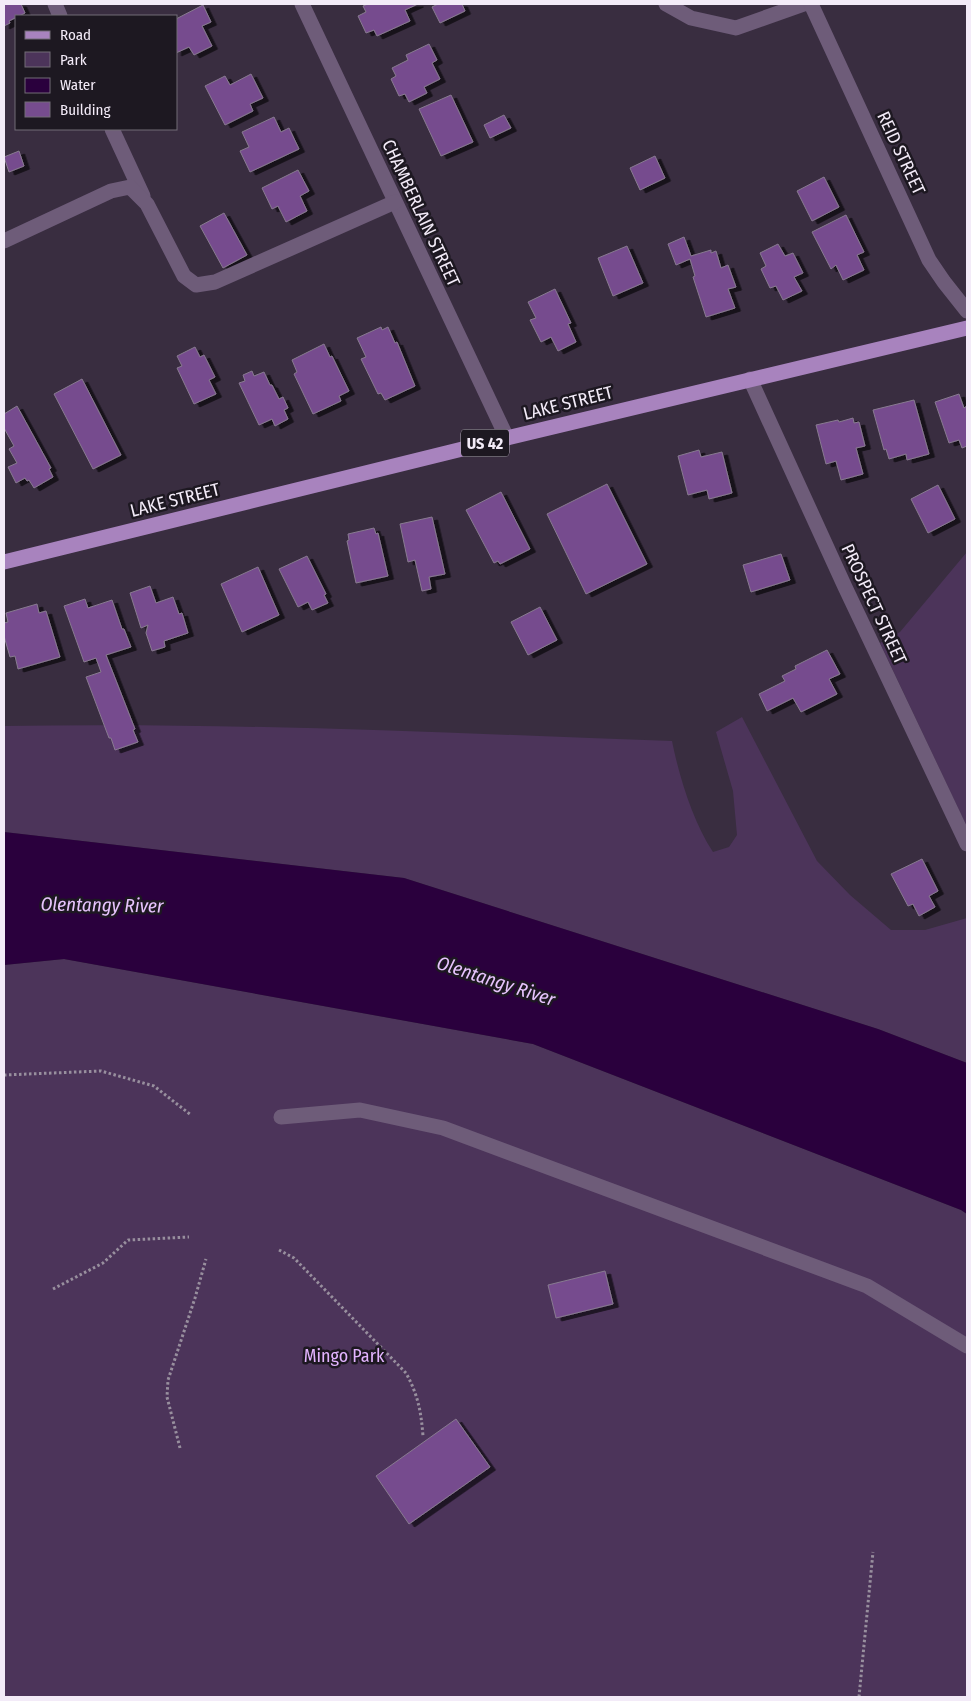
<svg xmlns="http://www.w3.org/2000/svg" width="971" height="1701" viewBox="0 0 971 1701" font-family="'Fira Sans Condensed',sans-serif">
<defs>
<filter id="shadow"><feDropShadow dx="5.5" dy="3" stdDeviation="0" flood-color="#0009"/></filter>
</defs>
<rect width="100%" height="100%" fill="#392d40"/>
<!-- green -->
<g fill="#4c345a">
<path d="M 967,552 L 967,827 L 880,643 L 900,632 Z"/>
<path d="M 742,717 L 817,861 L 850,895 L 891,930 L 925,930 L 967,918 L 967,1063 L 878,1029 L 404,878 L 4,832 L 4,726 C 227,722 450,733 672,741 C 679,776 693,822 713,852 L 729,847 L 737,835 L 733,791 L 716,732 Z"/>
<path d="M 64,959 L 533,1044 L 961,1210 L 967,1214 L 967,1697 L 4,1697 L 4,965 Z"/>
</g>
<!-- water -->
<path fill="#2a003d" d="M 4,832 L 404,878 L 878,1029 L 967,1063 L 967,1214 L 961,1210 L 533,1044 L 64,959 L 4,965 Z"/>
<!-- building -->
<g fill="#764c8e" stroke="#887a90" filter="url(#shadow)">
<path d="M 4,4 L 21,4 L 25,13 L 9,21 L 10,23 L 4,26 Z"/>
<path d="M 368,4 L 418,4 L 405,10 L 410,21 L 377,36 L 374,30 L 366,33 L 358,16 L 366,12 L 363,6 Z"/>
<path d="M 438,4 L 462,4 L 465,11 L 440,23 L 432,7 Z"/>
<path d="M 203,5 L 211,22 L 202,26 L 212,46 L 194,55 L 189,47 L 176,53 L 176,19 Z"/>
<path d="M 429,44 L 437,60 L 432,63 L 440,79 L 424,87 L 427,93 L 409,102 L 405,94 L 399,96 L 391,79 L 396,76 L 392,68 L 408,60 L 406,55 Z"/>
<path d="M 251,74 L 263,98 L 250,104 L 253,111 L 225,125 L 205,86 L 225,76 L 230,85 Z"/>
<path d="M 451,95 L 473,142 L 441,156 L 419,109 Z"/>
<path d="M 504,115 L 511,128 L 490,138 L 484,125 Z"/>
<path d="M 274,117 L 281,132 L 289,128 L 299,149 L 250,172 L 240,151 L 249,147 L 242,132 Z"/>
<path d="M 19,151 L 24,166 L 9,172 L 4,157 Z"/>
<path d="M 655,156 L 665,178 L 640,190 L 630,168 Z"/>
<path d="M 298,170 L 309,191 L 300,196 L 307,211 L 286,222 L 278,206 L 272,209 L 262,188 Z"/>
<path d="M 824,177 L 839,207 L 812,221 L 797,191 Z"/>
<path d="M 224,213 L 247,255 L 223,268 L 200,226 Z"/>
<path d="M 846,215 L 864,252 L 857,255 L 864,270 L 843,280 L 836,265 L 831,269 L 812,232 Z"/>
<path d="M 684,237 L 691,256 L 711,250 L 711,253 L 716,251 L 721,268 L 728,265 L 736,287 L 728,289 L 735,308 L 706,317 L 693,277 L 695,276 L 690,259 L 676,265 L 668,244 Z"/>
<path d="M 778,244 L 785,256 L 793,253 L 803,273 L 794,277 L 802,291 L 783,300 L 776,286 L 770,288 L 761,269 L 766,266 L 760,253 Z"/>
<path d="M 627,246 L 643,283 L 613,296 L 598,258 Z"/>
<path d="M 555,289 L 571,323 L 568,324 L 576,342 L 558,351 L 551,337 L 541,342 L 530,320 L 536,318 L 528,302 Z"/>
<path d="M 381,327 L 382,330 L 388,327 L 395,343 L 397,342 L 415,386 L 385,400 L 381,393 L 378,394 L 361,359 L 366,357 L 357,338 Z"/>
<path d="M 324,344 L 330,357 L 332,356 L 349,391 L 339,396 L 341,401 L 313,414 L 294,374 L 297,372 L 292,360 Z"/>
<path d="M 195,347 L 200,357 L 204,355 L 215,377 L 209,380 L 216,394 L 194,404 L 177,368 L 182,366 L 177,356 Z"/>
<path d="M 252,371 L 254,376 L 264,372 L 270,385 L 272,385 L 279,399 L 283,397 L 288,408 L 284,410 L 288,419 L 275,426 L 272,419 L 259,425 L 239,383 L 245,381 L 243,375 Z"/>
<path d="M 82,379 L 121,455 L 93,469 L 54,394 Z"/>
<path d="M 959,394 L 964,408 L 967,406 L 967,446 L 962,448 L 959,440 L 949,443 L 935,402 Z"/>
<path d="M 914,400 L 929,454 L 907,460 L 906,454 L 889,459 L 886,449 L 884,450 L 873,410 Z"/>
<path d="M 17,406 L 51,468 L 49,469 L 53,477 L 34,488 L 29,480 L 27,481 L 25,478 L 16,483 L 8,467 L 17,463 L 9,449 L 14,446 L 4,428 L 4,414 Z"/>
<path d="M 853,418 L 854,423 L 859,422 L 865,446 L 856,448 L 863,474 L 841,480 L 836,461 L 826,464 L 816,425 L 838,420 L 839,422 Z"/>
<path d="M 699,450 L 701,457 L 722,452 L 732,493 L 709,499 L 707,490 L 688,495 L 678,456 Z"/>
<path d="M 607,484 L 647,564 L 586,594 L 547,514 Z"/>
<path d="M 938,485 L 955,519 L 928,533 L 911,499 Z"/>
<path d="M 501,492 L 530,549 L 500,564 L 498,561 L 494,563 L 466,510 Z"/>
<path d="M 432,517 L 445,574 L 429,577 L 431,589 L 422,591 L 415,560 L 408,562 L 400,524 Z"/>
<path d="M 374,528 L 376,534 L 378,533 L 388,576 L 356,583 L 347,541 L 349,540 L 348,534 Z"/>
<path d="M 781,554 L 790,580 L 751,592 L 743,565 Z"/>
<path d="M 307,556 L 326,594 L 324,595 L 328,603 L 312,610 L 308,602 L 298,607 L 279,569 Z"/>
<path d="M 258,567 L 279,615 L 242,632 L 221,584 Z"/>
<path d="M 150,586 L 156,603 L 173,597 L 179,614 L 182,613 L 188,633 L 164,641 L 165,647 L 152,651 L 146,633 L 148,625 L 141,628 L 130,593 Z"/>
<path d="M 85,599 L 88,608 L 112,600 L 122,629 L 124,629 L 131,647 L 106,655 L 135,729 L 133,730 L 138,742 L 115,750 L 111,738 L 109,738 L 86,677 L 101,672 L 96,658 L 84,662 L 64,606 Z"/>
<path d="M 37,604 L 39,613 L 46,611 L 60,657 L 18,669 L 15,656 L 10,657 L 4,636 L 4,623 L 8,622 L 6,613 Z"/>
<path d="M 540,607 L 557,640 L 528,655 L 511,622 Z"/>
<path d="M 827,650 L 840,674 L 829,679 L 837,694 L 801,712 L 793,698 L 767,711 L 759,694 L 785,681 L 782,676 L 796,669 L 795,666 Z"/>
<path d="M 922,859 L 938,891 L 929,896 L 935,907 L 919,916 L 913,904 L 908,906 L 891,874 Z"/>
<path d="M 605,1271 L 613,1304 L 556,1318 L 548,1285 Z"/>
<path d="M 456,1419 L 490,1467 L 409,1524 L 376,1476 Z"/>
</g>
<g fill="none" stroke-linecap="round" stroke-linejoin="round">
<!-- path -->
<g stroke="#988f9e" stroke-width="3" stroke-dasharray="2.5 2.5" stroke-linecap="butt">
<path d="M 4,1075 L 101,1071 L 154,1086 L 191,1115"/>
<path d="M 279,1250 L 294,1258 L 406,1373 C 418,1395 421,1411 423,1436"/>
<path d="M 53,1289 L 103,1263 L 128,1240 L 189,1237"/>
<path d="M 180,1448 L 167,1397 L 168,1380 L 195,1298 L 206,1259"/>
<path d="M 859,1697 L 873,1552"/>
</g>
<!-- minor -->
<g stroke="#6e5c79" stroke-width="15">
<path d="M 55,4 L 60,16"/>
<path d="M 302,4 L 507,438"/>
<path d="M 666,4 L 691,18 L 736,28 L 804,4"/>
<path d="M 811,4 L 929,260 L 944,282 L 967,311"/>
<path d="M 112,129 L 143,196"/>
<path d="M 4,241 L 111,191 L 130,187 L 147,204 L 184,276 L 196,285 L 215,282 L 395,202"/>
<path d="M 750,379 L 845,587 L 967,844"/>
<path d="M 281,1117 L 360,1110 L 443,1128 L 867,1286 L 967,1346"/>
</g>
<!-- major -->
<path stroke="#a883be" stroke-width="15" d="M 4,562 L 507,438 L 967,328"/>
</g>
<g text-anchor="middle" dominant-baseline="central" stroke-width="5" stroke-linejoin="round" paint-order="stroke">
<!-- shield labels -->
<rect fill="#1d1821" stroke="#b3acb8" stroke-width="1" x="461" y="429.5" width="48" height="27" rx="4"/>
<g font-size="16" font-weight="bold" fill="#f3ebf8">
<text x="485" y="443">US 42</text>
</g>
<!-- street labels -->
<g font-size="18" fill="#f3ebf8" stroke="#1d1821">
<text transform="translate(901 153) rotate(65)">REID STREET</text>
<text transform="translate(421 213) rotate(65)">CHAMBERLAIN STREET</text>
<text transform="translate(568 403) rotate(-14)">LAKE STREET</text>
<text transform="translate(175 500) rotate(-14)">LAKE STREET</text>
<text transform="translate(874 604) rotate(65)">PROSPECT STREET</text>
</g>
<!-- park labels -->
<g font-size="18" fill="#e3b4ff" stroke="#1d1821">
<text x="344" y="1356">Mingo Park</text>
</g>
<!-- water labels -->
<g font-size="19" font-style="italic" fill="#e7c4fd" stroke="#1d1821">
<text transform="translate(102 905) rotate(1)">Olentangy River</text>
<text transform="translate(496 981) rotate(18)">Olentangy River</text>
</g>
</g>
<!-- border -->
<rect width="971" height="1701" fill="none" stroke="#f3ebf8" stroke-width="10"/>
<!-- legend -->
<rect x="15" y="15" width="162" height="115" fill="#1d1821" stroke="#736c77"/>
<rect x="25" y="31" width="25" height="8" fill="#a883be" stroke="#736c77"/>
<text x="60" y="40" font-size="15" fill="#f3ebf8">Road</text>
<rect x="25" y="52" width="25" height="15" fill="#4c345a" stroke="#736c77"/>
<text x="60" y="65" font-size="15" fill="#f3ebf8">Park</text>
<rect x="25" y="78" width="25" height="15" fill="#2a003d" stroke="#736c77"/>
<text x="60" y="90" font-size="15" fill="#f3ebf8">Water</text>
<rect x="25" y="102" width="25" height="15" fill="#764c8e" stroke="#736c77"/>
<text x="60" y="115" font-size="15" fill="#f3ebf8">Building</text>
</svg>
